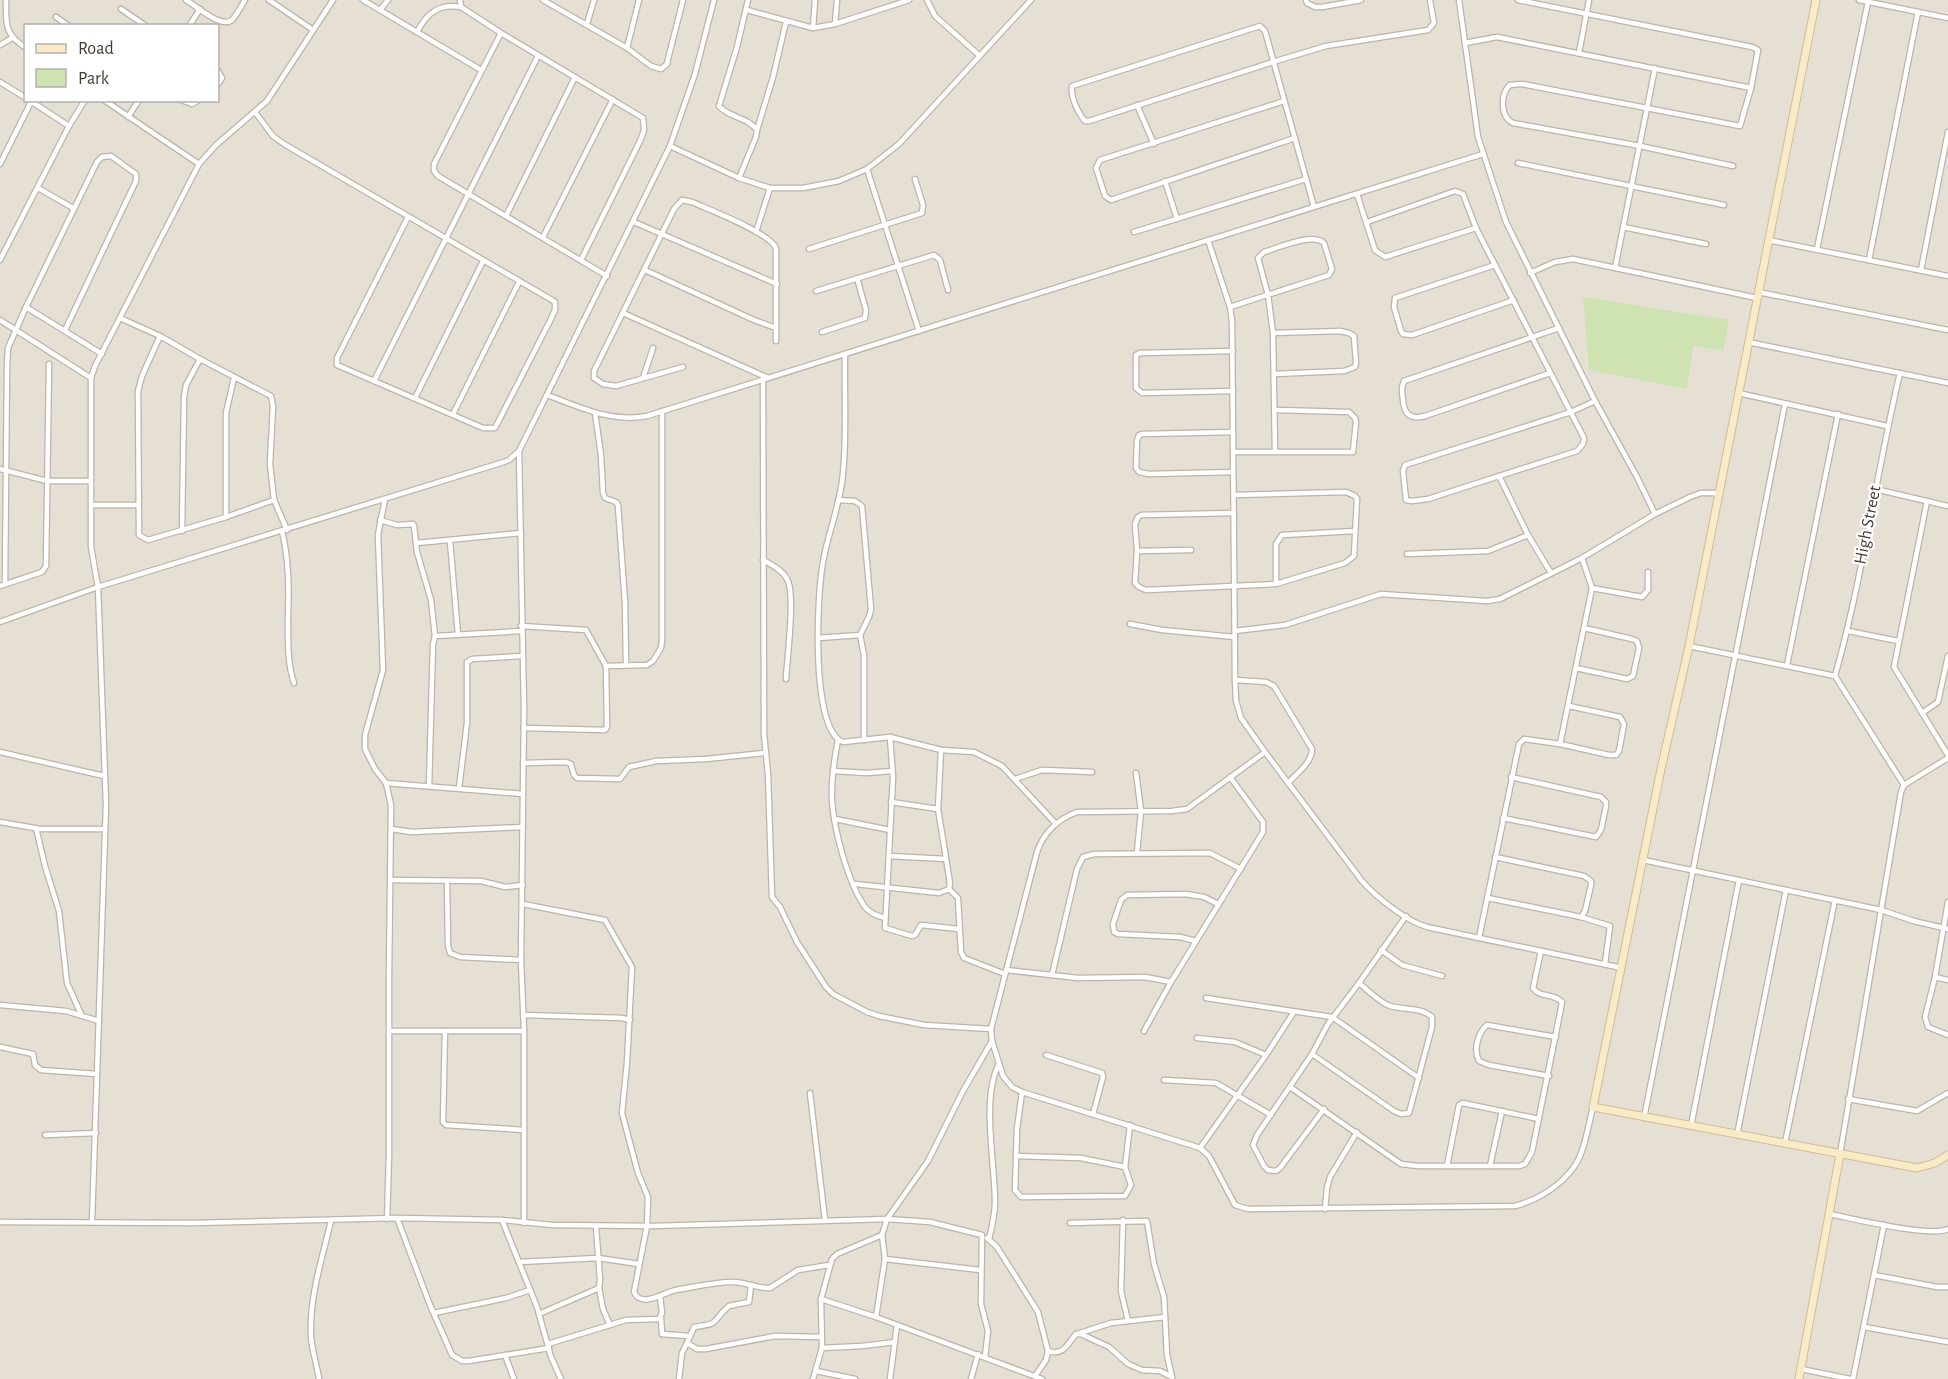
<svg xmlns="http://www.w3.org/2000/svg" width="1948" height="1379" viewBox="0 0 1948 1379" font-family="'Alegreya Sans',sans-serif">
<rect width="100%" height="100%" fill="#f1ede6"/>
<!-- residential -->
<path fill="#e5dfd4" fill-rule="evenodd" d="M 0,0 L 1948,0 L 1948,1379 L 0,1379 ZM 26,26 L 218,26 L 218,100 L 26,100 Z"/>
<!-- green -->
<path fill="#cfe2b1" d="M 1583,297 L 1729,320 L 1723,351 L 1693,346 L 1687,389 L 1589,370 Z"/>
<g fill="none" stroke-linecap="round" stroke-linejoin="round">
<defs>
<g id="street">
<path d="M 6,0 C 6,24 4,34 26,48"/>
<path d="M 186,0 C 196,6 222,29 232,20 C 237,15 241,6 245,0"/>
<path d="M 269,0 L 313,30"/>
<path d="M 363,0 L 481,70"/>
<path d="M 460,0 L 461,7 L 501,33 L 643,118 L 644,130 L 641,139 L 581,260"/>
<path d="M 543,0 L 627,48 L 651,66 L 661,69 L 667,64 L 668,59 L 683,0"/>
<path d="M 927,0 L 935,16 L 980,56"/>
<path d="M 1306,0 L 1307,3 L 1315,7 L 1322,7 L 1361,0"/>
<path d="M 1459,0 L 1478,137 L 1506,222 L 1595,401 L 1637,477 L 1655,514"/>
<path d="M 1518,0 L 1752,47 L 1758,50 L 1751,88 L 1740,126 L 1522,84 L 1510,85 C 1500,94 1500,117 1513,123 L 1640,146 L 1733,166"/>
<path d="M 1859,0 L 1948,18"/>
<path d="M 121,9 L 146,26"/>
<path d="M 380,10 L 388,0"/>
<path d="M 747,10 L 813,28 L 835,24 L 909,0"/>
<path d="M 56,17 L 69,26"/>
<path d="M 587,24 L 594,0"/>
<path d="M 835,24 L 837,0"/>
<path d="M 189,26 L 200,9"/>
<path d="M 813,28 L 815,0"/>
<path d="M 417,32 C 427,13 439,3 461,7"/>
<path d="M 501,33 L 434,164 L 434,171 L 438,176 L 607,276"/>
<path d="M 1465,43 L 1497,37 L 1751,88"/>
<path d="M 0,45 L 12,38"/>
<path d="M 627,48 L 639,0"/>
<path d="M 1579,53 L 1589,0"/>
<path d="M 218,71 L 222,78 L 218,84"/>
<path d="M 0,82 L 26,98"/>
<path d="M 29,100 L 69,126"/>
<path d="M 104,100 L 199,164"/>
<path d="M 181,100 L 192,104 L 199,100"/>
<path d="M 1284,101 L 1100,160 L 1096,168 L 1105,196 L 1111,200 L 1295,138"/>
<path d="M 1137,105 L 1154,144"/>
<path d="M 255,112 L 273,136 L 284,144 L 552,300 L 555,302 L 555,310 L 551,319 L 495,428 L 483,428 L 337,365 L 337,358 L 408,217"/>
<path d="M 128,117 L 139,100"/>
<path d="M 757,130 L 773,77 L 786,22"/>
<path d="M 670,146 L 739,178 L 770,188 L 803,188 L 839,181 L 867,169 L 899,144 L 1031,0"/>
<path d="M 1518,163 L 1724,205"/>
<path d="M 0,164 L 31,102"/>
<path d="M 867,169 L 919,331"/>
<path d="M 739,178 L 756,137 L 757,130 C 748,117 729,118 719,106 L 737,47 L 748,0"/>
<path d="M 1165,181 L 1177,219"/>
<path d="M 38,188 L 73,208"/>
<path d="M 1357,194 L 1375,250 L 1385,257 L 1476,228"/>
<path d="M 1314,207 L 1265,31 L 1260,26 L 1072,86 C 1070,96 1078,113 1085,121 L 1089,121 L 1273,62 L 1326,46 L 1428,30 L 1434,23 L 1430,0"/>
<path d="M 506,216 L 575,77"/>
<path d="M 634,222 L 777,284"/>
<path d="M 1367,222 L 1455,191 L 1463,194 L 1476,228 L 1584,438 L 1583,444 L 1577,451 L 1428,499 L 1412,501 L 1406,500 L 1403,471 L 1405,465 L 1571,412 L 1595,401"/>
<path d="M 1623,227 L 1706,244"/>
<path d="M 756,232 L 770,188"/>
<path d="M 1134,232 L 1306,179"/>
<path d="M 543,237 L 613,99"/>
<path d="M 1208,240 L 1230,307 L 1232,321 L 1235,680 L 1236,701 L 1241,718 L 1265,752 L 1362,881 C 1376,897 1406,921 1427,927 L 1622,968"/>
<path d="M 1768,240 L 1948,276"/>
<path d="M 809,249 L 922,213 L 923,205 L 915,179"/>
<path d="M 1817,249 L 1868,2"/>
<path d="M 0,260 L 69,126 L 85,100"/>
<path d="M 1869,260 L 1918,12"/>
<path d="M 1495,265 L 1395,298 L 1394,307 L 1401,331 L 1403,334 L 1412,335 L 1514,300"/>
<path d="M 1615,268 L 1655,68"/>
<path d="M 645,270 L 754,320 L 776,328"/>
<path d="M 1921,270 L 1948,132"/>
<path d="M 1530,273 L 1555,262 L 1573,259 L 1757,298"/>
<path d="M 816,291 L 934,255 L 940,260 L 948,290"/>
<path d="M 1758,292 L 1948,330"/>
<path d="M 26,307 L 102,354"/>
<path d="M 1230,307 L 1326,276 L 1329,275 L 1332,269 L 1324,243 C 1313,232 1278,248 1264,252 L 1258,258 L 1268,295 L 1273,333 L 1275,452"/>
<path d="M 623,313 L 768,378"/>
<path d="M 120,318 L 160,336 L 200,359 L 186,385 L 184,397 L 182,531"/>
<path d="M 0,320 L 91,378"/>
<path d="M 822,332 L 865,318 L 866,310 L 857,278"/>
<path d="M 1273,333 L 1340,331 L 1349,333 L 1354,336 L 1356,363 L 1355,367 L 1344,371 L 1274,374"/>
<path d="M 160,336 L 142,376 L 138,391 L 139,535 L 148,540 L 226,517 L 274,500 L 287,530"/>
<path d="M 1748,342 L 1948,383"/>
<path d="M 1233,351 L 1140,353 L 1136,355 L 1136,388 L 1142,393 L 1233,391"/>
<path d="M 845,354 C 844,392 847,436 843,473 C 841,503 828,532 823,562 C 817,593 810,730 843,742 L 890,737 L 941,750 L 974,752 L 1002,766 L 1056,824"/>
<path d="M 200,359 L 271,396 L 273,406 L 270,464 L 274,500"/>
<path d="M 683,367 L 616,386 L 603,384 L 594,378 L 594,371 L 674,209 L 682,200 L 692,202 C 710,210 770,233 776,248 L 776,341"/>
<path d="M 1550,373 L 1425,416 C 1410,420 1404,414 1403,400 C 1402,393 1401,388 1404,381 L 1559,328"/>
<path d="M 643,378 L 653,348"/>
<path d="M 763,380 L 764,734 L 768,774 L 772,897 L 780,907 L 797,942 L 826,987 L 833,994 L 867,1012 L 879,1016 L 924,1025 L 991,1029"/>
<path d="M 374,381 L 538,56"/>
<path d="M 1738,393 L 1887,426"/>
<path d="M 547,395 C 580,407 611,423 647,416 L 1483,154"/>
<path d="M 415,398 L 483,261"/>
<path d="M 595,413 L 601,455 L 603,493 L 605,498 L 616,502 L 618,505 L 625,603 L 626,664"/>
<path d="M 453,414 L 519,282"/>
<path d="M 1233,432 L 1143,434 L 1139,435 L 1137,441 L 1136,468 L 1139,472 L 1149,474 L 1233,472"/>
<path d="M 519,451 L 524,710 L 521,960 L 524,1031 L 524,1223"/>
<path d="M 1233,452 L 1353,452 L 1356,422 L 1355,418 L 1349,412 L 1275,410"/>
<path d="M 0,469 L 47,481 L 91,481"/>
<path d="M 1499,476 L 1528,535 L 1551,573"/>
<path d="M 1875,489 L 1948,506"/>
<path d="M 385,499 L 378,535 L 383,670 L 365,735 L 365,749 L 375,769 L 386,783 L 391,805 L 389,976 L 389,1156 L 387,1219"/>
<path d="M 1927,501 L 1894,667 L 1948,755"/>
<path d="M 92,505 L 138,505"/>
<path d="M 1234,513 L 1141,515 L 1138,517 L 1135,524 L 1137,551 L 1135,583 L 1139,587 L 1146,590 L 1276,584 L 1345,563 L 1354,556 L 1357,499 L 1355,496 L 1346,492 L 1235,495"/>
<path d="M 226,517 L 226,413 L 234,378"/>
<path d="M 380,520 L 397,525 L 413,524 L 414,526 L 417,552 L 431,600 L 435,636"/>
<path d="M 282,531 C 289,560 289,588 288,617 C 288,639 287,662 294,683"/>
<path d="M 450,541 L 458,635"/>
<path d="M 417,543 L 521,533"/>
<path d="M 1137,551 L 1191,550"/>
<path d="M 1407,554 L 1488,551 L 1528,535"/>
<path d="M 763,560 C 772,565 784,571 788,581 C 795,598 787,659 786,679"/>
<path d="M 5,584 L 7,364 L 8,348 L 26,307 L 97,162 L 102,157 L 111,156 L 136,174 L 136,181 L 65,330"/>
<path d="M 1276,584 L 1276,544 L 1282,535 L 1355,531"/>
<path d="M 0,586 L 42,572 L 46,566 L 49,364"/>
<path d="M 1592,588 L 1642,597 L 1648,590 L 1648,572"/>
<path d="M 0,622 L 98,587 L 504,462 L 509,460 L 519,451 L 670,146 L 695,74 L 714,0"/>
<path d="M 1130,624 L 1162,630 L 1235,637"/>
<path d="M 521,626 L 586,630 L 606,666 L 647,665 L 653,661 L 661,648 L 662,640 L 662,411"/>
<path d="M 1235,631 L 1285,625 L 1381,594 L 1487,601 L 1500,599 L 1582,558 L 1655,514 L 1690,497 L 1701,493 L 1719,493"/>
<path d="M 1848,631 L 1898,641"/>
<path d="M 860,635 L 864,655 L 864,740"/>
<path d="M 818,638 L 860,635 L 869,617 L 871,609 L 862,506 L 855,501 L 838,500"/>
<path d="M 1689,646 L 1835,676 L 1904,785"/>
<path d="M 1787,665 L 1838,414"/>
<path d="M 1576,668 L 1627,679 L 1633,676 L 1639,648 L 1637,641 L 1632,639 L 1584,628"/>
<path d="M 1835,676 C 1863,577 1876,474 1900,373"/>
<path d="M 1235,680 L 1266,682 L 1274,686 L 1312,749 C 1312,763 1296,774 1288,783"/>
<path d="M 1922,713 L 1938,702 L 1948,656"/>
<path d="M 524,728 L 605,730 L 607,727 L 606,666"/>
<path d="M 890,737 L 893,777 L 885,928 L 912,936 L 915,935 L 921,925 L 959,929"/>
<path d="M 838,740 C 834,760 831,780 832,801 C 834,830 848,883 865,907 C 870,913 877,916 885,918"/>
<path d="M 1560,744 L 1609,755 L 1616,755 L 1619,751 L 1624,724 L 1620,717 L 1569,706"/>
<path d="M 0,752 L 104,776"/>
<path d="M 1265,752 L 1187,809 L 1172,811 L 1077,812 C 1058,819 1044,832 1037,852 L 991,1029 L 992,1041 L 1003,1076 L 1012,1087 L 1022,1092 L 1200,1148 L 1209,1156 L 1235,1205 L 1248,1209 L 1515,1206 C 1538,1200 1560,1186 1574,1167 C 1585,1151 1588,1126 1593,1107"/>
<path d="M 523,763 L 566,762 L 571,764 L 574,775 L 577,778 L 620,779 L 629,767 L 656,761 L 706,759 L 765,753"/>
<path d="M 833,771 L 867,773 L 892,771"/>
<path d="M 1136,773 L 1141,811 L 1137,853"/>
<path d="M 1015,779 L 1042,770 L 1092,772"/>
<path d="M 386,783 L 523,794"/>
<path d="M 429,786 L 433,644 L 435,636 L 521,631"/>
<path d="M 459,788 L 467,723 L 467,662 L 472,659 L 522,656"/>
<path d="M 891,802 L 938,809"/>
<path d="M 1503,818 L 1591,836 L 1596,837 L 1601,830 L 1606,806 L 1606,802 L 1601,797 L 1511,777"/>
<path d="M 835,819 L 890,830"/>
<path d="M 0,822 L 40,829 L 103,829"/>
<path d="M 36,828 L 45,866 L 59,911 L 67,983 L 81,1014"/>
<path d="M 391,829 L 412,832 L 523,827"/>
<path d="M 889,856 L 946,859"/>
<path d="M 1643,860 L 1881,910 L 1914,921 L 1948,929"/>
<path d="M 390,880 L 481,881 L 505,887 L 523,885"/>
<path d="M 447,881 L 448,946 L 450,953 L 460,957 L 521,960"/>
<path d="M 855,884 L 939,893 L 949,889 L 950,883 L 938,809 L 941,750"/>
<path d="M 949,889 L 958,898 L 961,952 L 964,958 L 1005,974"/>
<path d="M 1488,898 L 1581,917 L 1585,911 L 1591,885 L 1591,881 L 1584,876 L 1495,857"/>
<path d="M 1948,902 L 1935,977 L 1925,1017 L 1928,1027 L 1948,1035"/>
<path d="M 523,904 L 605,920 L 632,967 L 627,1062 L 622,1113 L 638,1173 L 648,1197 L 647,1226 L 634,1292 C 641,1309 664,1292 676,1290 C 694,1287 715,1282 733,1282 C 746,1282 758,1289 770,1288 L 798,1270 L 829,1265"/>
<path d="M 1581,917 L 1610,926 L 1605,964"/>
<path d="M 1479,938 L 1519,744 L 1524,739 L 1560,744 L 1592,588 L 1582,558"/>
<path d="M 1196,941 L 1180,937 L 1118,934 L 1114,932 L 1113,924 L 1121,900 L 1127,895 L 1186,894 L 1204,897 L 1218,904"/>
<path d="M 1381,950 L 1402,965 L 1442,976"/>
<path d="M 1006,970 L 1078,978 L 1145,977 L 1171,982"/>
<path d="M 1052,975 L 1077,869 L 1083,857 L 1094,854 L 1210,853 L 1241,869"/>
<path d="M 1935,977 L 1948,980"/>
<path d="M 1206,998 L 1332,1017 L 1419,1078"/>
<path d="M 0,1005 L 66,1011 L 99,1021"/>
<path d="M 523,1015 L 622,1018 L 630,1020"/>
<path d="M 390,1031 L 524,1031"/>
<path d="M 445,1031 L 443,1122 L 446,1125 L 524,1130"/>
<path d="M 1144,1031 L 1171,982 L 1263,832 L 1263,822 L 1230,777"/>
<path d="M 1197,1038 L 1235,1042 L 1266,1055"/>
<path d="M 0,1047 L 33,1054 L 35,1065 L 41,1070 L 97,1074"/>
<path d="M 1312,1054 L 1394,1111 L 1401,1114 L 1409,1113 L 1432,1027 L 1432,1017 C 1421,1007 1404,1010 1390,1006 C 1379,1002 1369,991 1359,983"/>
<path d="M 1046,1055 L 1102,1073 L 1103,1077 L 1093,1114"/>
<path d="M 1549,1076 L 1489,1065 L 1479,1061 C 1473,1050 1478,1033 1487,1025 L 1556,1037"/>
<path d="M 1164,1080 L 1216,1083 L 1271,1115"/>
<path d="M 1290,1087 L 1401,1164 L 1418,1166 L 1519,1166 L 1525,1164 L 1532,1152 L 1561,1008 L 1562,1002 C 1554,993 1539,998 1533,988 L 1541,951"/>
<path d="M 1022,1092 L 1017,1129 L 1015,1190 L 1021,1197 L 1125,1196 L 1131,1185 L 1125,1167 L 1130,1125"/>
<path d="M 810,1093 L 825,1220"/>
<path d="M 1848,1099 L 1917,1111 L 1948,1093"/>
<path d="M 1324,1109 L 1280,1168 L 1276,1171 L 1268,1170 L 1264,1166 L 1253,1145 L 1257,1135 L 1312,1054 L 1328,1024 L 1359,983 L 1406,916"/>
<path d="M 1644,1118 L 1785,404"/>
<path d="M 1691,1126 L 1739,880"/>
<path d="M 45,1135 L 96,1133"/>
<path d="M 1737,1135 L 1786,890"/>
<path d="M 1785,1143 L 1835,900"/>
<path d="M 1200,1148 L 1266,1055 L 1294,1012"/>
<path d="M 1840,1154 L 1901,792 L 1904,785 L 1948,758"/>
<path d="M 1016,1156 L 1081,1158 L 1125,1167"/>
<path d="M 1447,1166 L 1459,1105 L 1463,1103 L 1539,1119"/>
<path d="M 1490,1166 L 1502,1111"/>
<path d="M 1325,1209 L 1327,1188 L 1330,1177 L 1357,1132"/>
<path d="M 1829,1214 C 1851,1218 1931,1238 1948,1229"/>
<path d="M 397,1218 L 430,1305 L 452,1355 L 462,1361 L 469,1361 L 549,1348"/>
<path d="M 502,1220 L 537,1307 L 551,1357 L 561,1379"/>
<path d="M 1123,1220 L 1121,1291 L 1128,1321"/>
<path d="M 0,1222 L 194,1223 L 397,1218 L 502,1220 L 552,1225 L 653,1226 L 887,1219 L 930,1222 L 982,1235 L 981,1304 L 988,1331 L 985,1357"/>
<path d="M 92,1222 L 106,805 L 98,587 L 91,547 L 91,378 L 95,366 L 199,164 L 216,145 L 267,101 L 333,0"/>
<path d="M 1070,1223 L 1147,1221 L 1154,1264 L 1164,1297 L 1167,1355 L 1172,1377"/>
<path d="M 987,1238 L 997,1247 L 1038,1312 L 1048,1351 L 1046,1360 L 1035,1376"/>
<path d="M 989,1239 C 992,1227 995,1215 995,1202 C 995,1164 981,1097 999,1064"/>
<path d="M 885,1259 L 980,1270"/>
<path d="M 520,1262 L 598,1258 L 639,1264"/>
<path d="M 1874,1275 L 1937,1287 L 1948,1287"/>
<path d="M 751,1285 L 749,1302 L 729,1306 C 710,1322 723,1323 694,1327 L 687,1343 L 697,1349 L 706,1349 L 775,1336 L 822,1337"/>
<path d="M 599,1288 L 603,1309 L 610,1325"/>
<path d="M 821,1299 L 876,1317 L 1042,1379"/>
<path d="M 434,1313 L 506,1298 L 530,1290"/>
<path d="M 539,1314 L 599,1288 L 600,1280 L 596,1226"/>
<path d="M 876,1317 L 885,1259 L 882,1235"/>
<path d="M 661,1318 L 662,1334 L 689,1336"/>
<path d="M 1864,1327 L 1948,1342"/>
<path d="M 1077,1334 L 1111,1323 L 1165,1317"/>
<path d="M 548,1344 L 626,1320 L 659,1319 L 662,1313 L 660,1296"/>
<path d="M 822,1348 L 862,1346 L 895,1342"/>
<path d="M 1048,1351 C 1063,1356 1067,1345 1076,1334 L 1081,1334 L 1109,1347 L 1128,1364 L 1142,1370 L 1160,1371 L 1172,1377"/>
<path d="M 505,1355 L 514,1379"/>
<path d="M 1801,1369 L 1850,1379"/>
<path d="M 816,1371 L 855,1379"/>
<path d="M 319,1379 C 317,1365 312,1351 311,1337 C 309,1298 322,1259 331,1221"/>
<path d="M 679,1379 L 682,1353 L 687,1343"/>
<path d="M 813,1379 L 822,1348 L 821,1299 L 832,1259 L 837,1254 L 882,1235 L 887,1219 L 928,1161 L 963,1091 L 992,1041"/>
<path d="M 890,1379 L 897,1325"/>
<path d="M 971,1379 L 978,1354"/>
<path d="M 1853,1379 L 1884,1225"/>
</g>
<g id="secondary">
<path d="M 1816,0 L 1689,646 L 1661,769 L 1593,1107 L 1917,1168 L 1935,1163 L 1948,1155"/>
<path d="M 1799,1379 L 1840,1154"/>
</g>
</defs>
<!-- street casing -->
<use href="#street" stroke="#bcb4a9" stroke-width="7"/>
<!-- secondary casing -->
<use href="#secondary" stroke="#cdbd98" stroke-width="9"/>
<!-- street -->
<use href="#street" stroke="#fff" stroke-width="4.5"/>
<!-- secondary -->
<use href="#secondary" stroke="#faebc7" stroke-width="7"/>
</g>
<g text-anchor="middle" dominant-baseline="central" stroke-width="4.5" stroke-linejoin="round" paint-order="stroke">
<!-- street labels -->
<g font-size="18" fill="#433d36" stroke="#fff">
<text transform="translate(1868 525) rotate(-79)">High Street</text>
</g>
</g>
<!-- legend -->
<rect x="24" y="24" width="195" height="78" fill="#ffffff" stroke="#b4b1af" stroke-width="1.5"/>
<rect x="36" y="44" width="30" height="9" fill="#faebc7" stroke="#b4b1af" stroke-width="1.5"/>
<text x="78" y="54" font-size="18" fill="#433d36">Road</text>
<rect x="36" y="69" width="30" height="18" fill="#cfe2b1" stroke="#b4b1af" stroke-width="1.5"/>
<text x="78" y="84" font-size="18" fill="#433d36">Park</text>
</svg>
